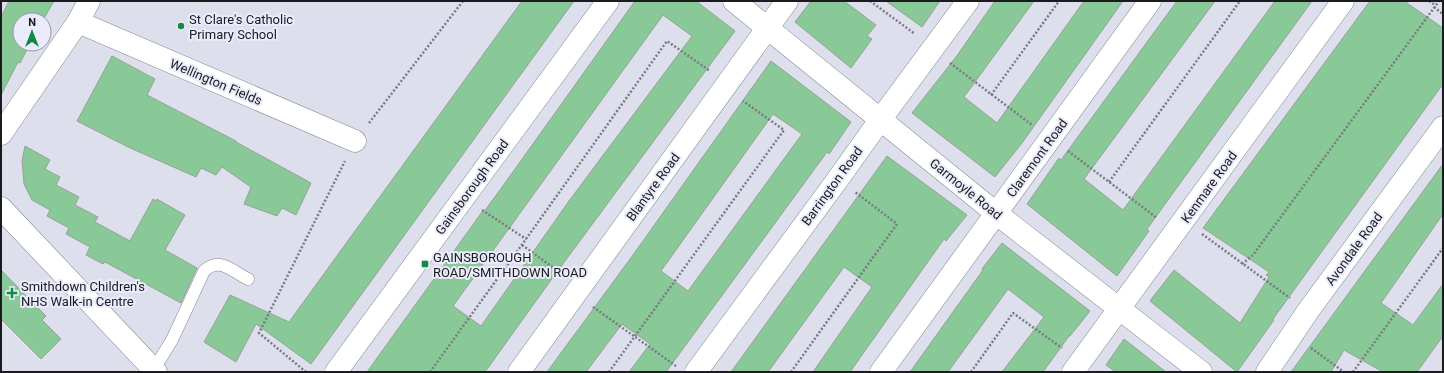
<svg xmlns="http://www.w3.org/2000/svg" width="1444" height="373" viewBox="0 0 1444 373" font-family="Roboto,sans-serif">
<rect width="100%" height="100%" fill="#dddfed"/>
<!-- building -->
<g fill="#88c997" stroke="#96a298" fill-rule="evenodd">
<path d="M 9,1 L 54,1 L 43,20 L 20,20 L 20,44 L 30,44 L 20,63 L 18,62 L 1,95 L 1,17 Z"/>
<path d="M 522,1 L 574,1 L 311,364 L 256,324 L 236,362 L 204,342 L 230,295 L 289,322 Z"/>
<path d="M 635,1 L 696,1 L 735,31 L 551,280 L 485,372 L 367,372 L 482,212 L 483,213 L 500,190 ZM 663,15 L 692,36 L 569,201 L 481,326 L 453,306 Z"/>
<path d="M 811,1 L 844,1 L 876,25 L 867,36 L 872,39 L 851,68 L 795,22 Z"/>
<path d="M 886,1 L 940,1 L 922,27 Z"/>
<path d="M 995,1 L 1034,1 L 964,97 L 997,123 L 1084,1 L 1123,1 L 1022,143 L 995,177 L 912,113 L 956,57 Z"/>
<path d="M 1177,1 L 1215,1 L 1084,179 L 1123,210 L 1275,1 L 1312,1 L 1147,229 L 1149,231 L 1117,276 L 1027,204 L 1059,158 L 1061,160 Z"/>
<path d="M 1370,1 L 1404,1 L 1443,28 L 1443,84 L 1273,319 L 1274,320 L 1237,372 L 1150,301 L 1174,270 L 1240,323 L 1269,277 L 1266,275 L 1269,272 L 1203,228 Z"/>
<path d="M 112,56 L 155,79 L 147,95 L 236,141 L 236,142 L 311,183 L 296,215 L 282,208 L 277,216 L 244,204 L 251,187 L 222,167 L 216,175 L 201,168 L 196,177 L 128,147 L 77,121 Z"/>
<path d="M 771,61 L 851,122 L 829,154 L 827,152 L 666,372 L 629,372 L 650,344 L 622,324 L 586,372 L 547,372 L 633,255 ZM 773,114 L 802,134 L 688,291 L 661,271 Z"/>
<path d="M 25,146 L 50,160 L 45,169 L 60,177 L 56,185 L 79,197 L 75,205 L 98,217 L 95,222 L 130,241 L 153,199 L 156,201 L 157,199 L 185,215 L 165,250 L 197,268 L 181,303 L 105,262 L 103,264 L 86,255 L 90,247 L 66,234 L 69,228 L 47,216 L 50,210 L 32,200 L 24,184 L 22,161 Z"/>
<path d="M 887,156 L 967,215 L 946,241 L 944,239 L 850,372 L 813,372 L 872,287 L 844,267 L 768,372 L 731,372 Z"/>
<path d="M 1443,164 L 1443,214 L 1381,303 L 1413,325 L 1443,284 L 1443,336 L 1417,372 L 1383,372 L 1344,350 L 1331,372 L 1291,372 Z"/>
<path d="M 1002,243 L 1090,311 L 1070,336 L 1069,336 L 1043,372 L 1002,372 L 1044,317 L 1008,289 L 948,372 L 910,372 L 983,270 L 982,269 Z"/>
<path d="M 1,270 L 46,316 L 42,320 L 61,339 L 41,359 L 1,319 Z"/>
<path d="M 1124,339 L 1166,372 L 1116,372 L 1106,365 Z"/>
</g>
<g fill="none" stroke-linecap="round" stroke-linejoin="round">
<defs>
<path id="service" d="M 154,369 L 172,340 L 204,271 C 220,256 233,272 248,279"/>
<g id="minor">
<path d="M 734,1 L 997,214 L 1201,372"/>
<path d="M 78,22 L 355,141"/>
<path d="M 1,134 L 78,22 L 89,1"/>
<path d="M 519,372 L 787,1"/>
<path d="M 696,372 L 838,179 L 880,120 L 968,1"/>
<path d="M 881,372 L 1150,1"/>
<path d="M 1073,372 L 1343,1"/>
<path d="M 1267,372 L 1308,311 L 1443,127"/>
</g>
<path id="secondary" d="M 336,372 L 608,1"/>
<path id="trunk" d="M 1,208 L 156,372"/>
</defs>
<!-- service casing -->
<use href="#service" stroke="#858794" stroke-width="13"/>
<!-- minor casing -->
<use href="#minor" stroke="#858794" stroke-width="23"/>
<!-- secondary casing -->
<use href="#secondary" stroke="#858794" stroke-width="23"/>
<!-- trunk casing -->
<use href="#trunk" stroke="#858794" stroke-width="23"/>
<!-- path -->
<g stroke="#797a83" stroke-width="2.5" stroke-dasharray="2 2" stroke-linecap="butt">
<path d="M 870,1 L 915,34"/>
<path d="M 1429,1 L 1435,5"/>
<path d="M 1434,7 L 1443,14"/>
<path d="M 950,63 L 1032,125"/>
<path d="M 991,95 L 1059,1"/>
<path d="M 369,123 L 463,1"/>
<path d="M 1068,151 L 1157,218"/>
<path d="M 1109,182 L 1240,1"/>
<path d="M 482,210 L 526,239"/>
<path d="M 1202,234 L 1290,298"/>
<path d="M 522,245 L 562,274"/>
<path d="M 1242,264 L 1253,255 L 1439,1"/>
<path d="M 593,307 L 676,366"/>
<path d="M 1311,348 L 1344,372"/>
<path d="M 306,372 L 259,333 L 345,161"/>
<path d="M 430,372 L 526,239 L 667,41 L 710,71"/>
<path d="M 609,372 L 784,130 L 743,101"/>
<path d="M 791,372 L 897,224 L 855,192"/>
<path d="M 971,372 L 1013,313 L 1062,348"/>
<path d="M 1353,372 L 1443,248"/>
</g>
<!-- service -->
<use href="#service" stroke="#fff" stroke-width="12"/>
<!-- minor -->
<use href="#minor" stroke="#fff" stroke-width="22"/>
<!-- secondary -->
<use href="#secondary" stroke="#fff" stroke-width="22"/>
<!-- trunk -->
<use href="#trunk" stroke="#fff" stroke-width="22"/>
</g>
<!-- markers -->
<g fill="#148a45" stroke="#eaecfb" stroke-width="1.5">
<circle cx="181" cy="26" r="4"/>
<rect x="421" y="260" width="8" height="8" rx="2"/>
<path d="M10 287h4v4h4v4h-4v4h-4v-4h-4v-4h4z"/>
</g>
<g text-anchor="middle" dominant-baseline="central" stroke-width="4" stroke-linejoin="round" paint-order="stroke">
<!-- poi labels -->
<g font-size="13" fill="#1a1a1f" stroke="#eaecfb" text-anchor="start">
<text x="189" y="19">St Clare's Catholic<tspan x="189" dy="15">Primary School</tspan></text>
<text x="433" y="257">GAINSBOROUGH<tspan x="433" dy="15">ROAD/SMITHDOWN ROAD</tspan></text>
<text x="21" y="286">Smithdown Children's<tspan x="21" dy="15">NHS Walk-in Centre</tspan></text>
</g>
<!-- street labels -->
<g font-size="13" fill="#1a1a1f" stroke="#eaecfb">
<text transform="translate(216 82) rotate(23)">Wellington Fields</text>
<text transform="translate(1037 158) rotate(-54)">Claremont Road</text>
<text transform="translate(832 186) rotate(-54)">Barrington Road</text>
<text transform="translate(472 187) rotate(-54)">Gainsborough Road</text>
<text transform="translate(653 187) rotate(-54)">Blantyre Road</text>
<text transform="translate(1209 187) rotate(-54)">Kenmare Road</text>
<text transform="translate(966 189) rotate(39)">Garmoyle Road</text>
<text transform="translate(1354 249) rotate(-54)">Avondale Road</text>
</g>
</g>
<!-- border -->
<rect width="1444" height="373" fill="none" stroke="#1a1a1f" stroke-width="4"/>
<!-- north arrow -->
<g transform="translate(32 32)"><circle r="19" fill="#eaecfb" stroke="#9798a3"/>
<path d="M0-3L7 15L0 10L-7 15Z" fill="#148a45"/>
<text y="-6" font-size="11" font-weight="bold" text-anchor="middle" fill="#1a1a1f">N</text>
</g>
</svg>
